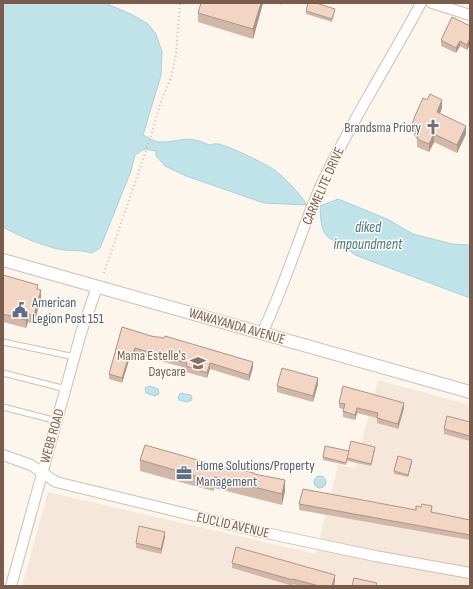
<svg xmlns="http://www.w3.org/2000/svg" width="473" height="589" viewBox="0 0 473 589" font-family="'Sofia Sans Condensed',sans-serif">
<rect width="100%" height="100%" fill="#fdf6ec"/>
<!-- residential -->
<path fill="#f5e8da" d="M 378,380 L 470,405 L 470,586 L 22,586 L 48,492 L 316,554 L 338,465 L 355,468 Z"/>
<!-- water -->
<g fill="#bfe3e8" stroke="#a5d3da">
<path d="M 3,3 L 105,3 L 133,15 L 148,24 L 156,34 L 162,52 L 161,75 L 143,135 C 148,137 155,142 160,142 C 182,142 186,134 209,145 C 212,145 215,143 218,144 C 229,146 269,165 277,172 C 287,180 301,195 307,205 L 264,203 L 186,176 L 165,166 L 156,156 L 156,151 L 144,149 L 135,155 L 131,171 L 100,248 L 92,253 C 82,250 75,251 65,250 C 50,249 16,235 3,227 Z"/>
<path d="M 338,199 L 387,219 L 413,234 L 452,244 L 470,245 L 470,298 L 355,255 C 330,233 321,246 320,206 Z"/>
<path d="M 150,386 L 158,389 L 159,394 L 155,396 L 146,393 L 145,388 Z"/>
<path d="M 180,393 L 191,395 L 192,400 L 187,402 L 179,400 L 178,398 Z"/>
<circle cx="320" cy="482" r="6"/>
</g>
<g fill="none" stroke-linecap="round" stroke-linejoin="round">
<defs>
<g id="service">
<path d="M 3,342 L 75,357"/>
<path d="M 3,373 L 66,389"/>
<path d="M 3,407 L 57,421"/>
</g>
<g id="minor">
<path d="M 432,3 L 470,15"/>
<path d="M 262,333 C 286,284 300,231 323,181 C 352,120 389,63 421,3"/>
<path d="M 3,455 L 31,465 L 56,482 L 261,532 L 375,556 L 470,573"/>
<path d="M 11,586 L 81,333 L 97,287"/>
</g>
<path id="tertiary" d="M 3,260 L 470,392"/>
</defs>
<!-- service casing -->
<use href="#service" stroke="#d1beb0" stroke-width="7"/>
<!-- minor casing -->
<use href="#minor" stroke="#d1beb0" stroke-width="12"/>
<!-- tertiary casing -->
<use href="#tertiary" stroke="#d1beb0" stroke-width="14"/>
<!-- path -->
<path stroke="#d9b8a5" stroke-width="2" stroke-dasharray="1 3" stroke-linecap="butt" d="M 104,273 L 151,136 L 161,101 L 171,78 L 176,54 L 180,3"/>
<!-- service -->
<use href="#service" stroke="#fff" stroke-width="5"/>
<!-- minor -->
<use href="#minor" stroke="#fff" stroke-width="10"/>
<!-- tertiary -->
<use href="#tertiary" stroke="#fff" stroke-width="12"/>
</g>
<!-- wall -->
<g fill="#d1b7a8">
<path d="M 201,3 L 263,3 L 253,39 L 198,22 L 198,13 Z"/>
<path d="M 276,3 L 282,3 L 282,5 Z"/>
<path d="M 306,11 L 335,11 L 332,22 L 306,14 Z"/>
<path d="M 470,26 L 470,44 L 467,50 L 460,46 L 456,53 L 441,46 L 441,40 Z"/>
<path d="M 442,108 L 440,114 L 466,134 L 457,153 L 434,142 L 429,152 L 417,147 L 417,139 L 412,132 L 412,124 Z"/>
<path d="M 3,275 L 38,289 L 41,298 L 34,324 L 28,322 L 26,328 L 3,322 Z"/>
<path d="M 122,327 L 253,367 L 249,381 L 210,369 L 207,378 L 186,372 L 186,368 L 135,354 L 133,358 L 130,357 L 122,383 L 109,379 L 109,374 Z"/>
<path d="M 318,384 L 313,402 L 277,392 L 277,386 Z"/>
<path d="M 339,403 L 404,408 L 398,429 L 377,423 L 377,418 L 357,413 L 355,420 L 343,417 L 343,409 L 339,408 Z"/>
<path d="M 470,422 L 470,441 L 444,434 L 444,429 Z"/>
<path d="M 375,449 L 371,466 L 347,461 L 346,465 L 323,460 L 323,457 Z"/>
<path d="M 140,460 L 226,468 L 254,474 L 285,491 L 282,505 L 214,488 L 213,491 L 140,471 Z"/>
<path d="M 412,462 L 408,477 L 394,474 L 394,471 Z"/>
<path d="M 299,504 L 432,511 L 432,513 L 470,520 L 470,540 L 299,510 Z"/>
<path d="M 165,537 L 161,554 L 136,548 L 136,543 Z"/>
<path d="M 232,563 L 335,580 L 334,586 L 300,586 L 293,584 L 293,586 L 232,568 Z"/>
</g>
<!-- shaded-wall -->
<g fill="#aa9588">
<path d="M 261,3 L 263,3 L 253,39 L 253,29 Z"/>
<path d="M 470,38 L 470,44 L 467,50 L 467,45 Z"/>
<path d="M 460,41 L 460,46 L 456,53 L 456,48 Z"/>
<path d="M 442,100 L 442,108 L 437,120 L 437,112 Z"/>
<path d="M 466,126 L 466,134 L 457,153 L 457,145 Z"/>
<path d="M 434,134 L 434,142 L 429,152 L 429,144 Z"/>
<path d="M 41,290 L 41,298 L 34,324 L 34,316 Z"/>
<path d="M 28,314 L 28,322 L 26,328 L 26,320 Z"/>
<path d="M 135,348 L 135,354 L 133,358 L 133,353 Z"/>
<path d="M 130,352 L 130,357 L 122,383 L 122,378 Z"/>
<path d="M 253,362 L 253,367 L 249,381 L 249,375 Z"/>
<path d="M 210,363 L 210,369 L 207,378 L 207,373 Z"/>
<path d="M 318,378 L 318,384 L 313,402 L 313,396 Z"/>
<path d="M 404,403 L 404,408 L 398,429 L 398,424 Z"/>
<path d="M 357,408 L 357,413 L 355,420 L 355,415 Z"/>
<path d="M 375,447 L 375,449 L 371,466 L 371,464 Z"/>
<path d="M 412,460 L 412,462 L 408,477 L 408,475 Z"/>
<path d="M 214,477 L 214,488 L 213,491 L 213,481 Z"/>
<path d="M 285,480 L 285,491 L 282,505 L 282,494 Z"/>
<path d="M 165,532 L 165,537 L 161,554 L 161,549 Z"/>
<path d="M 335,575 L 335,580 L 334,586 L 332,586 Z"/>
</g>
<!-- building -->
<g fill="#f3d5c3" stroke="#aa9588">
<path d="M 201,3 L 261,3 L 253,29 L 198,13 Z"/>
<path d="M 308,3 L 316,3 L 335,9 L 332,19 L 306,11 Z"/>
<path d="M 452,17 L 470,26 L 470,38 L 467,45 L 460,41 L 456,48 L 441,40 Z"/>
<path d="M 430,94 L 442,100 L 437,112 L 466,126 L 457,145 L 434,134 L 429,144 L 417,139 L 419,135 L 412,124 L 415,116 L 423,98 L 427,100 Z"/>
<path d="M 3,275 L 38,285 L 37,289 L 41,290 L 34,316 L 28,314 L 26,320 L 3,314 Z"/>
<path d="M 122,327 L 151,336 L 164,338 L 165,336 L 253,362 L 249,375 L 210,363 L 207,373 L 186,366 L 187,363 L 135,348 L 133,353 L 130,352 L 122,378 L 109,374 Z"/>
<path d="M 282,368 L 318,378 L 313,396 L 277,386 Z"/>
<path d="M 343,386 L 404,403 L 398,424 L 377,418 L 378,413 L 357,408 L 355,415 L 343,411 L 345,404 L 339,403 Z"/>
<path d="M 447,416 L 470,422 L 470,436 L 444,429 Z"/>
<path d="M 351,441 L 375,447 L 371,464 L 347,458 Z"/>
<path d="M 145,445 L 226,468 L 227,466 L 254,473 L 254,474 L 285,480 L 282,494 L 214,477 L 213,481 L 140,460 Z"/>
<path d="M 325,446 L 349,451 L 346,463 L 323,457 Z"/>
<path d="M 398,456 L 412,460 L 408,475 L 394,471 Z"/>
<path d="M 303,489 L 416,510 L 416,506 L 421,507 L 422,504 L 432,506 L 431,512 L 470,520 L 470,535 L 299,504 Z"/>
<path d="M 139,526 L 165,532 L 161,549 L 136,543 Z"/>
<path d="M 236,547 L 335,575 L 332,586 L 319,586 L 293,579 L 293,580 L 232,563 Z"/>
<path d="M 354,578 L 377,583 L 376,586 L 352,586 Z"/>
</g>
<!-- icons -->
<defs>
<symbol id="church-bare" viewBox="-9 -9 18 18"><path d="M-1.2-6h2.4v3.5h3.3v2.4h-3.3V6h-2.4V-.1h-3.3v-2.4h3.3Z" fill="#6b7280" stroke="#fffaf3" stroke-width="2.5" paint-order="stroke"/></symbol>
<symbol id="civic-bare" viewBox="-9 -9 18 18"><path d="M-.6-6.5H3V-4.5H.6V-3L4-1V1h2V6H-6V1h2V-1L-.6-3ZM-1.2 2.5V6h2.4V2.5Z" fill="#5c6f8a" stroke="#fffaf3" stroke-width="2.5" paint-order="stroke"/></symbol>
<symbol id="school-bare" viewBox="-9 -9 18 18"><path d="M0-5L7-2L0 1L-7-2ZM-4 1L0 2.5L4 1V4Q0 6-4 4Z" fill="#8d6e63" stroke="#fffaf3" stroke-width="2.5" paint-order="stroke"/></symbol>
<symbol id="office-bare" viewBox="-9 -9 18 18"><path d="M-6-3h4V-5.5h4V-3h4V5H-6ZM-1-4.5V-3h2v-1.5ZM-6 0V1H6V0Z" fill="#5c6f8a" stroke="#fffaf3" stroke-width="2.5" paint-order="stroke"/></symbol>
</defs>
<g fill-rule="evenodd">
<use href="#church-bare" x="422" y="116" width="22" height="22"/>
<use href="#civic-bare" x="9" y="299" width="22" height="22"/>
<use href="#school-bare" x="187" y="352" width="22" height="22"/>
<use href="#office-bare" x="173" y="462" width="22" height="22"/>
</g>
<g text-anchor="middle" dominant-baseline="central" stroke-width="3" stroke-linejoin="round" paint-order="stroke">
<!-- worship labels -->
<g font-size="14" fill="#5b616d" stroke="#fffaf3" text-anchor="end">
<text x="421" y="127">Brandsma Priory</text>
</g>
<!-- street labels -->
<g font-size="14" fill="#7a5c4d" stroke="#fffaf3">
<text transform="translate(323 186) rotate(-66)">CARMELITE DRIVE</text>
<text transform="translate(237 326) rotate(16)">WAWAYANDA AVENUE</text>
<text transform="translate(52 436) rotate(-74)">WEBB ROAD</text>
<text transform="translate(233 525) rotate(13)">EUCLID AVENUE</text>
</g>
<!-- service labels -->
<g font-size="14" fill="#4e5e75" stroke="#fffaf3" text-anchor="start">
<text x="32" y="302">American<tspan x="32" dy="16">Legion Post 151</tspan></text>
<text x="196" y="465">Home Solutions/Property<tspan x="196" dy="16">Management</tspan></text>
</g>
<!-- education labels -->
<g font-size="14" fill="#785e54" stroke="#fffaf3" text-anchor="end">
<text x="186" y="355">Mama Estelle's<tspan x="186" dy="16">Daycare</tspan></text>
</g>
<!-- water labels -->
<g font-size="15" font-style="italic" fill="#437c86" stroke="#fffaf3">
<text x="368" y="227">diked<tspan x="368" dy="17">impoundment</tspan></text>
</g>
</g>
<!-- border -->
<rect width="473" height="589" fill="none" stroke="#7a5c4d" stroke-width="8"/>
</svg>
